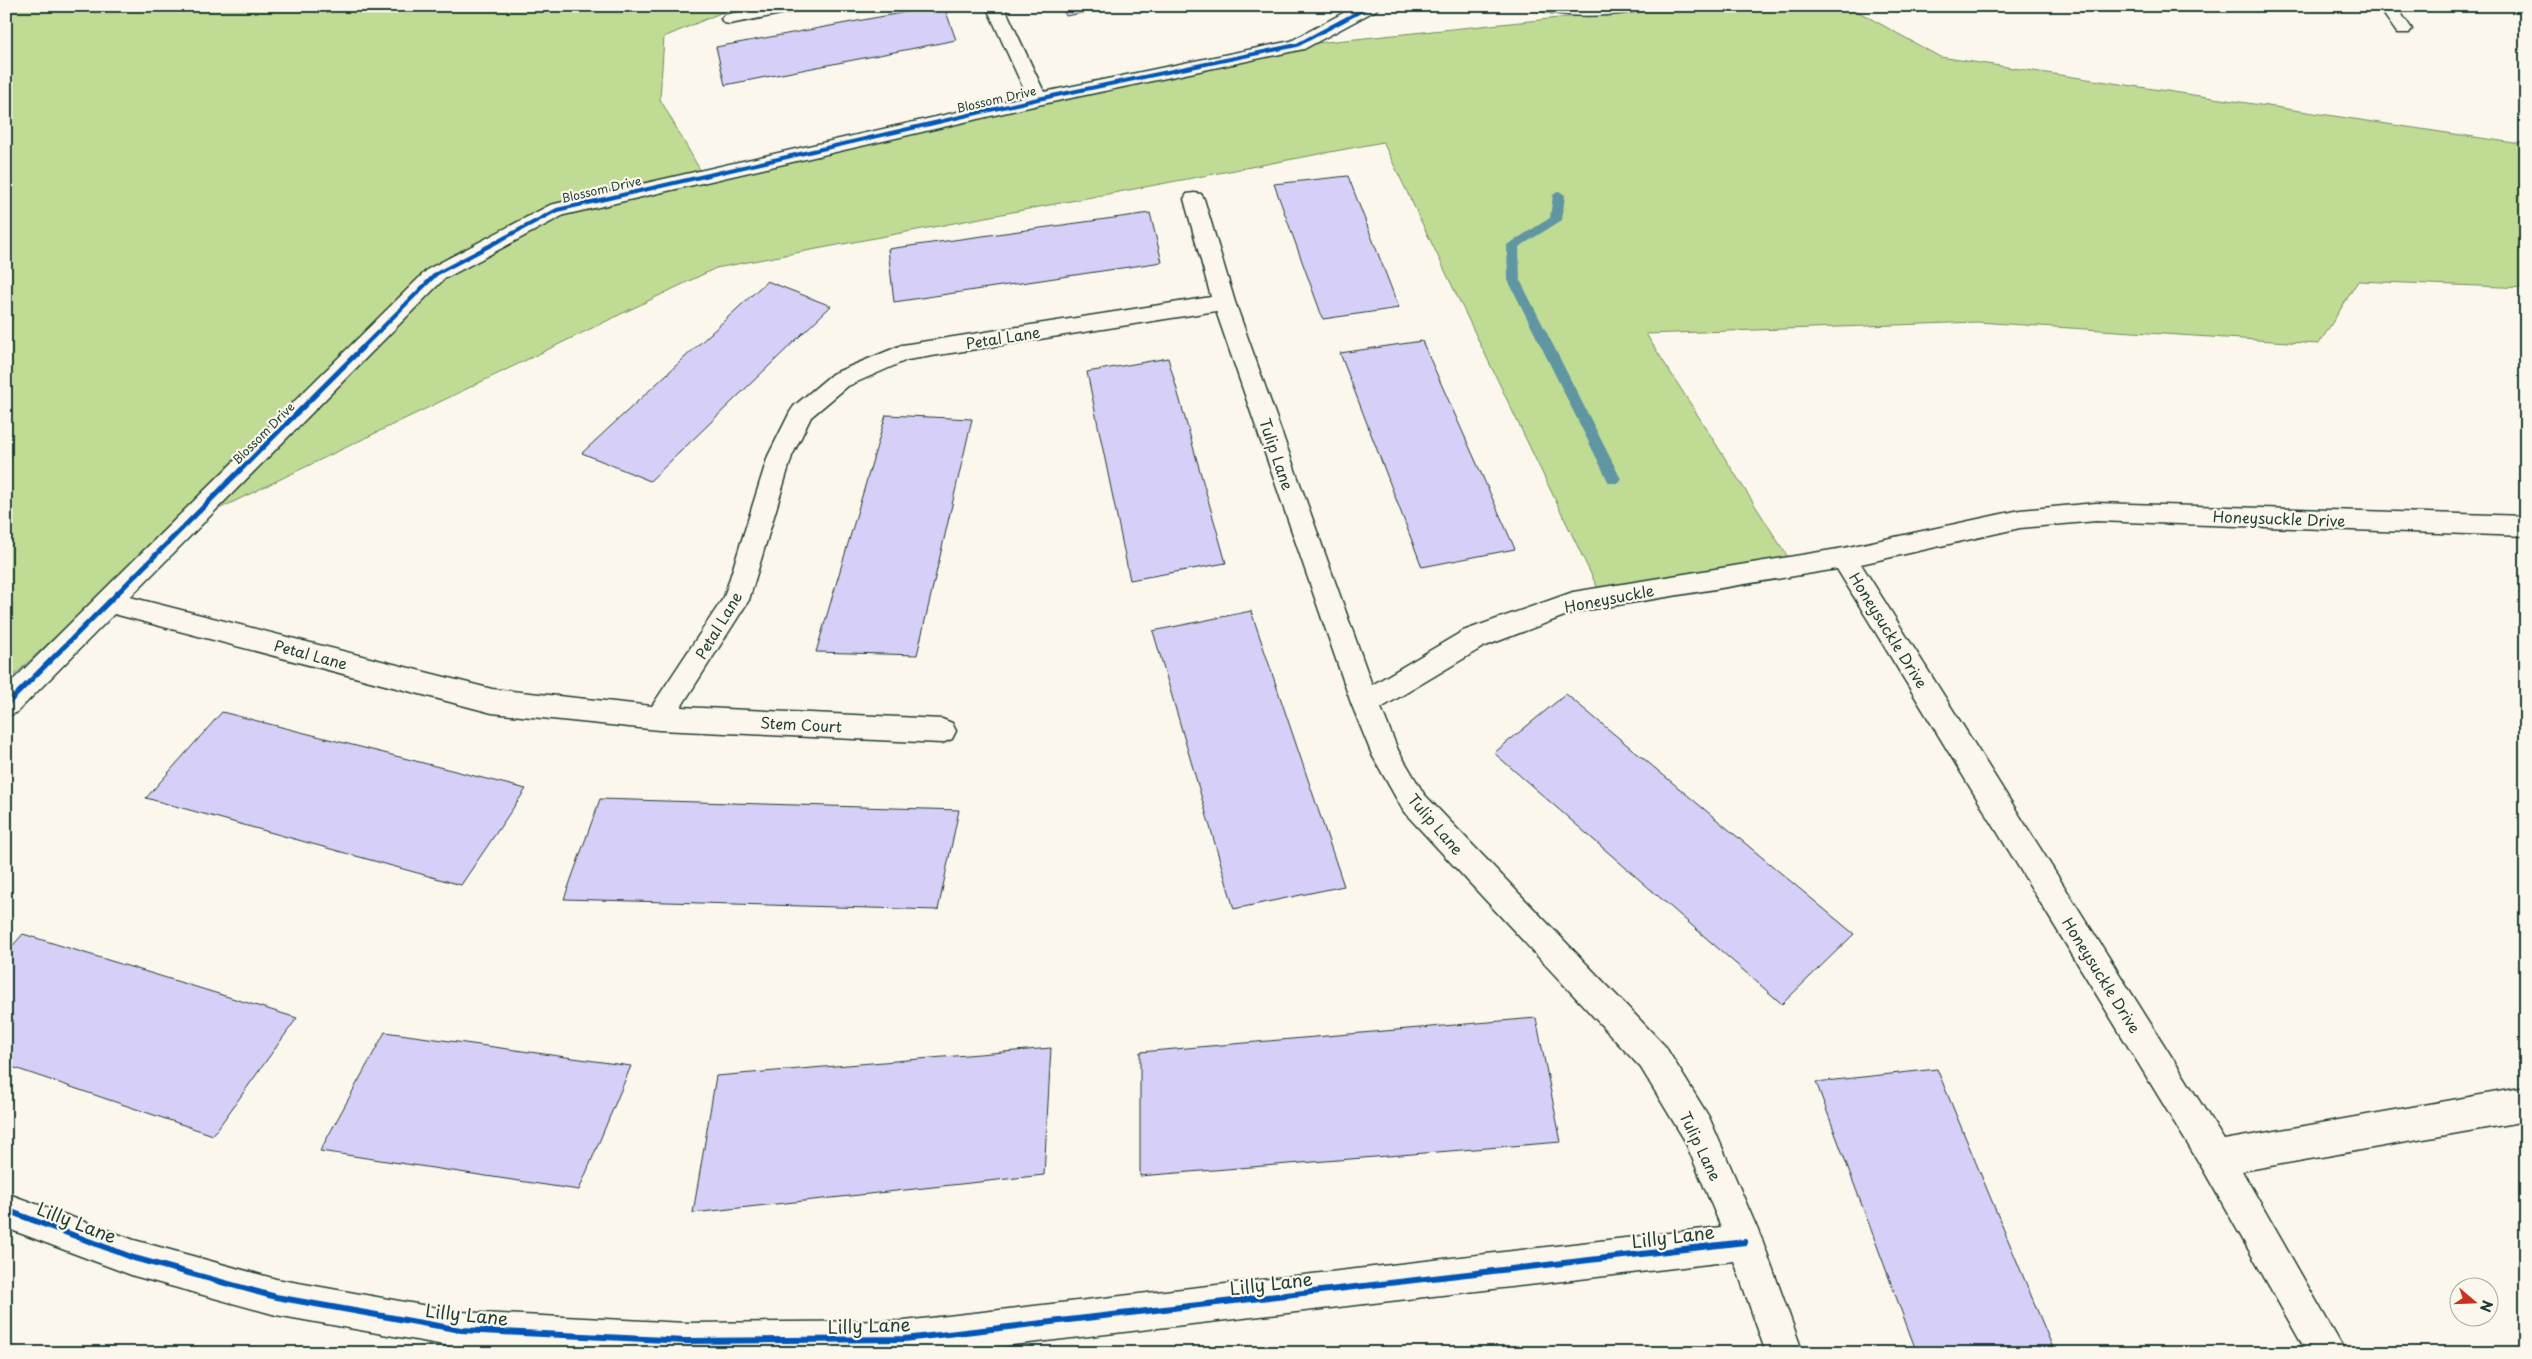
<svg xmlns="http://www.w3.org/2000/svg" width="2532" height="1359" viewBox="0 0 2532 1359" font-family="'Playpen Sans',sans-serif">
<rect width="100%" height="100%" fill="#fbf7ec"/>
<filter id="ink" filterUnits="userSpaceOnUse"><feTurbulence type="fractalNoise" baseFrequency=".02" numOctaves="2"/><feDisplacementMap in="SourceGraphic" scale="10" xChannelSelector="R" yChannelSelector="G"/><feConvolveMatrix kernelMatrix="1 2 1 2 8 2 1 2 1" color-interpolation-filters="sRGB"/></filter>
<g filter="url(#ink)">
<!-- green -->
<path fill="#c0db93" stroke="#708c64" d="M 6,6 L 737,6 L 664,37 L 660,99 L 704,177 L 1297,45 L 1588,15 L 1652,6 L 1848,6 L 1940,57 L 2514,143 L 2526,142 L 2526,288 L 2358,281 L 2319,344 L 1977,322 L 1646,334 L 1791,562 L 1602,597 L 1383,142 L 716,268 L 161,537 L 6,683 Z"/>
<g fill="none" stroke-linecap="round" stroke-linejoin="round">
<!-- stream -->
<path fill="#5f96a2" fill-rule="evenodd" d="M 1559,191 L 1565,195 L 1562,220 L 1519,247 L 1520,280 L 1621,479 L 1619,483 L 1609,483 L 1607,479 L 1508,280 L 1507,245 L 1550,218 L 1553,195 Z"/>
</g>
<!-- building -->
<g fill="#d6cff7" stroke="#1f3d34">
<path d="M 939,6 L 944,6 L 956,40 L 725,85 L 716,47 Z"/>
<path d="M 1061,6 L 1118,6 L 1066,16 Z"/>
<path d="M 1348,176 L 1399,308 L 1323,319 L 1274,184 Z"/>
<path d="M 1150,213 L 1162,262 L 894,302 L 888,249 Z"/>
<path d="M 767,281 L 831,306 L 650,481 L 582,453 Z"/>
<path d="M 1422,341 L 1515,549 L 1422,567 L 1340,353 Z"/>
<path d="M 1168,358 L 1226,563 L 1130,580 L 1087,372 Z"/>
<path d="M 886,415 L 972,419 L 917,655 L 816,652 Z"/>
<path d="M 1251,611 L 1344,886 L 1234,909 L 1153,631 Z"/>
<path d="M 1566,694 L 1854,934 L 1782,1004 L 1494,753 Z"/>
<path d="M 222,712 L 526,789 L 461,885 L 146,798 Z"/>
<path d="M 600,799 L 959,810 L 938,910 L 564,899 Z"/>
<path d="M 23,934 L 297,1018 L 213,1135 L 6,1065 L 6,953 Z"/>
<path d="M 1536,1018 L 1561,1142 L 1140,1176 L 1140,1052 Z"/>
<path d="M 385,1032 L 631,1066 L 579,1190 L 320,1151 Z"/>
<path d="M 1051,1048 L 1044,1175 L 693,1213 L 716,1076 Z"/>
<path d="M 1937,1069 L 2055,1353 L 1917,1353 L 1816,1082 Z"/>
</g>
<g fill="none" stroke-linecap="round" stroke-linejoin="round">
<defs>
<g id="minor">
<path d="M 767,6 L 805,6 L 802,10 L 796,11 L 730,24 L 724,23 L 721,19 L 724,15 Z"/>
<path d="M 986,6 L 1004,6 L 1044,92 L 1291,41 L 1356,6 L 1379,6 L 1376,10 L 1304,49 L 1038,105 L 564,215 L 444,279 L 130,597 L 492,689 L 652,706 L 724,597 L 768,456 L 790,412 L 794,406 L 832,374 L 902,345 L 1211,297 L 1184,199 L 1187,194 L 1194,193 L 1201,194 L 1204,199 L 1235,302 L 1372,685 L 1463,631 L 1573,592 L 1844,548 L 2020,510 L 2096,503 L 2526,516 L 2526,536 L 2096,521 L 2020,528 L 1861,564 L 2224,1140 L 2526,1087 L 2526,1121 L 2242,1171 L 2346,1353 L 2307,1353 L 2204,1171 L 1837,569 L 1575,612 L 1483,647 L 1381,708 L 1398,750 L 1424,794 L 1665,1046 L 1709,1117 L 1763,1242 L 1803,1353 L 1766,1353 L 1734,1261 L 944,1353 L 551,1353 L 461,1348 L 276,1315 L 134,1276 L 6,1228 L 6,1193 L 134,1240 L 276,1279 L 461,1312 L 686,1323 L 904,1321 L 1721,1227 L 1685,1141 L 1641,1068 L 1404,812 L 1372,755 L 1351,703 L 1216,311 L 907,360 L 848,386 L 811,417 L 792,456 L 749,600 L 681,707 L 942,719 L 952,723 L 956,731 L 952,739 L 942,743 L 659,730 L 492,713 L 114,614 L 16,713 L 6,716 L 6,687 L 428,269 L 550,205 L 1027,96 Z"/>
<path d="M 1535,6 L 1648,6 L 1645,10 L 1639,11 C 1605,17 1571,18 1538,10 Z"/>
<path d="M 2378,6 L 2396,6 L 2412,29 L 2409,33 L 2397,33 Z"/>
</g>
</defs>
<!-- minor casing -->
<use href="#minor" stroke="#1f3d34" stroke-width="3"/>
<!-- minor -->
<use href="#minor" fill="#fbf7ec" fill-rule="evenodd"/>
<defs>
<path id="cycleway-far2" d="M 361,349 L 436,274 L 557,210 L 1038,99 L 1297,45 L 1370,6"/>
<path id="cycleway-far1" d="M 6,705 L 362,348"/>
<path id="cycleway" d="M 6,1210 L 134,1258 L 276,1297 L 461,1330 L 686,1341 L 904,1339 L 1745,1242"/>
</defs>
<!-- cycleway-far2 casing -->
<use href="#cycleway-far2" stroke="#fbf7ec" stroke-width="6"/>
<!-- cycleway-far1 casing -->
<use href="#cycleway-far1" stroke="#fbf7ec" stroke-width="8"/>
<!-- cycleway casing -->
<use href="#cycleway" stroke="#fbf7ec" stroke-width="9"/>
<!-- cycleway-far2 -->
<use href="#cycleway-far2" stroke="#0057b8" stroke-width="4"/>
<!-- cycleway-far1 -->
<use href="#cycleway-far1" stroke="#0057b8" stroke-width="5"/>
<!-- cycleway -->
<use href="#cycleway" stroke="#0057b8" stroke-width="6"/>
</g>
</g>
<g text-anchor="middle" dominant-baseline="central" stroke-width="4.5" stroke-linejoin="round" paint-order="stroke">
<!-- far-street labels -->
<g font-size="12" fill="#1f3d34" stroke="#fbf7ec">
<text transform="translate(996 99) rotate(-13)">Blossom Drive</text>
<text transform="translate(601 189) rotate(-13)">Blossom Drive</text>
<text transform="translate(263 433) rotate(-45)">Blossom Drive</text>
</g>
<!-- street labels -->
<g font-size="15" fill="#1f3d34" stroke="#fbf7ec">
<text transform="translate(1003 337) rotate(-9)">Petal Lane</text>
<text transform="translate(1277 454) rotate(71)">Tulip Lane</text>
<text transform="translate(2279 518) rotate(2)">Honeysuckle Drive</text>
<text transform="translate(1609 598) rotate(-11)">Honeysuckle</text>
<text transform="translate(718 625) rotate(-59)">Petal Lane</text>
<text transform="translate(1889 630) rotate(58)">Honeysuckle Drive</text>
<text transform="translate(311 654) rotate(15)">Petal Lane</text>
<text transform="translate(801 724) rotate(3)">Stem Court</text>
<text transform="translate(1436 824) rotate(49)">Tulip Lane</text>
<text transform="translate(2102 975) rotate(58)">Honeysuckle Drive</text>
<text transform="translate(1701 1146) rotate(64)">Tulip Lane</text>
</g>
<!-- near-street labels -->
<g font-size="18" fill="#1f3d34" stroke="#fbf7ec">
<text transform="translate(77 1222) rotate(21)">Lilly Lane</text>
<text transform="translate(1673 1236) rotate(-7)">Lilly Lane</text>
<text transform="translate(1271 1283) rotate(-7)">Lilly Lane</text>
<text transform="translate(467 1314) rotate(6)">Lilly Lane</text>
<text transform="translate(869 1325) rotate(-2)">Lilly Lane</text>
</g>
</g>
<!-- margin -->
<rect width="2532" height="1359" fill="none" stroke="#fbf7ec" stroke-width="25"/>
<rect x="12" y="12" width="2507" height="1334" fill="none" stroke="#1f3d34" stroke-width="2" filter="url(#ink)"/>
<!-- north arrow -->
<g transform="translate(2474 1302) rotate(109)"><circle r="24" fill="#fbf7ec" stroke="#a3ada2"/>
<path d="M0-4L9 19L0 12L-9 19Z" fill="#c8321e"/>
<text y="-8" font-size="14" font-weight="bold" text-anchor="middle" fill="#1f3d34">N</text>
</g>
</svg>
